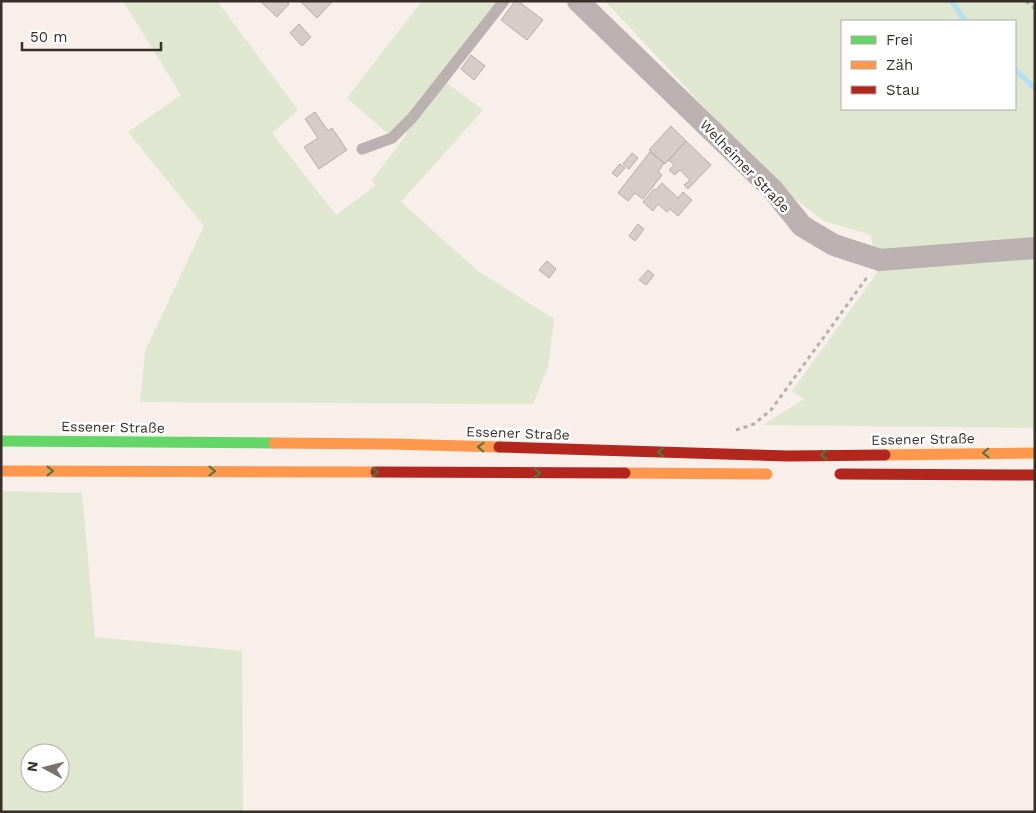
<svg xmlns="http://www.w3.org/2000/svg" width="1036" height="813" viewBox="0 0 1036 813" font-family="'Work Sans',sans-serif">
<rect width="100%" height="100%" fill="#f8eeea"/>
<!-- green -->
<g fill="#dfe7d1" fill-rule="evenodd">
<path d="M 123,1 L 217,1 L 298,110 L 272,133 L 336,215 L 375,186 L 372,180 L 407,134 L 400,126 L 388,134 L 347,98 L 422,1 L 510,1 L 447,83 L 483,110 L 401,202 L 478,271 L 554,319 L 548,367 L 533,404 L 140,402 L 145,351 L 204,226 L 128,132 L 181,95 Z"/>
<path d="M 605,1 L 1035,1 L 1035,428 L 763,425 L 804,399 L 792,391 L 877,273 L 871,235 L 824,221 L 777,185 ZM 842,21 L 1015,21 L 1015,109 L 842,109 Z"/>
<path d="M 1,491 L 82,493 L 95,637 L 242,651 L 243,812 L 1,812 ZM 30,753 L 60,753 L 60,783 L 30,783 Z"/>
</g>
<g fill="none" stroke-linecap="round" stroke-linejoin="round">
<!-- stream -->
<g stroke="#b6dff0" stroke-width="5.5">
<path d="M 952,1 L 965,21"/>
<path d="M 1015,70 L 1035,88"/>
</g>
</g>
<!-- building -->
<g fill="#d7cdc8" stroke="#b6ada8">
<path d="M 260,1 L 286,1 L 289,4 L 277,17 Z"/>
<path d="M 300,1 L 333,1 L 317,18 Z"/>
<path d="M 515,1 L 518,1 L 543,20 L 527,40 L 501,20 Z"/>
<path d="M 299,24 L 311,37 L 302,46 L 290,33 Z"/>
<path d="M 471,55 L 485,66 L 474,80 L 461,69 Z"/>
<path d="M 315,112 L 328,131 L 332,128 L 347,150 L 319,169 L 304,147 L 318,138 L 305,119 Z"/>
<path d="M 671,126 L 686,141 L 665,164 L 649,150 Z"/>
<path d="M 686,141 L 711,165 L 688,189 L 684,185 L 690,180 L 680,170 L 675,175 L 669,170 L 674,165 L 669,160 Z"/>
<path d="M 650,152 L 664,163 L 658,172 L 662,175 L 643,199 L 635,193 L 628,201 L 618,193 Z"/>
<path d="M 632,153 L 638,158 L 629,169 L 623,164 Z"/>
<path d="M 620,164 L 625,168 L 617,177 L 612,173 Z"/>
<path d="M 662,183 L 678,198 L 683,192 L 692,200 L 678,216 L 670,209 L 667,212 L 658,204 L 653,211 L 643,202 L 654,189 L 656,190 Z"/>
<path d="M 638,224 L 644,229 L 635,241 L 629,236 Z"/>
<path d="M 547,261 L 556,269 L 549,278 L 539,270 Z"/>
<path d="M 648,270 L 654,275 L 646,285 L 639,280 Z"/>
</g>
<g fill="none" stroke-linecap="round" stroke-linejoin="round">
<!-- path -->
<g stroke="#b7aeae" stroke-width="3" stroke-dasharray="4 4" stroke-linecap="butt">
<path d="M 1026,1 L 1035,9"/>
<path d="M 736,430 L 754,424 L 771,410 L 868,276"/>
</g>
<!-- lane -->
<path stroke="#bab1b0" stroke-width="11" d="M 362,149 L 392,138 L 412,118 L 504,1"/>
<!-- street -->
<path stroke="#bab1b0" stroke-width="22" d="M 578,1 L 773,190 L 802,226 L 834,245 L 880,260 L 1035,248"/>
<!-- fast -->
<path stroke="#63d668" stroke-width="11" d="M 1,441 L 274,443"/>
<!-- slow -->
<g stroke="#ff974d" stroke-width="11">
<path d="M 274,443 L 392,444 L 499,447"/>
<path d="M 885,455 L 1035,453"/>
<path d="M 1,471 L 376,472"/>
<path d="M 625,473 L 767,474"/>
</g>
<!-- jam -->
<g stroke="#b3261e" stroke-width="11">
<path d="M 499,447 L 789,456 L 885,455"/>
<path d="M 376,472 L 625,473"/>
<path d="M 840,474 L 1035,475"/>
</g>
</g>
<!-- one-way arrows -->
<defs><path id="oneway-chevron" d="M-2-3.5L2.5 0L-2 3.5" fill="none" stroke-width="1.6" stroke-linecap="round" stroke-linejoin="round" transform="scale(1.25)"/></defs>
<g stroke="#4c7a45">
<use href="#oneway-chevron" transform="translate(481 447) rotate(-178)"/>
<use href="#oneway-chevron" transform="translate(661 452) rotate(-178)"/>
<use href="#oneway-chevron" transform="translate(986 453) rotate(179)"/>
<use href="#oneway-chevron" transform="translate(824 455) rotate(179)"/>
<use href="#oneway-chevron" transform="translate(50 471)"/>
<use href="#oneway-chevron" transform="translate(212 471)"/>
<use href="#oneway-chevron" transform="translate(375 472)"/>
<use href="#oneway-chevron" transform="translate(537 473)"/>
</g>
<g text-anchor="middle" dominant-baseline="central" stroke-width="5" stroke-linejoin="round" paint-order="stroke">
<!-- street labels -->
<g font-size="14" fill="#392f29" stroke="#fff">
<text transform="translate(745 166) rotate(46)">Welheimer Straße</text>
<text transform="translate(113 427) rotate(1)">Essener Straße</text>
<text transform="translate(518 433) rotate(2)">Essener Straße</text>
<text transform="translate(923 439) rotate(-1)">Essener Straße</text>
</g>
</g>
<!-- border -->
<rect width="1036" height="813" fill="none" stroke="#392f29" stroke-width="5"/>
<!-- legend -->
<rect x="841" y="20" width="175" height="90" fill="#ffffff" stroke="#b0aca9"/>
<rect x="851" y="36" width="25" height="8" fill="#63d668" stroke="#b0aca9"/>
<text x="886" y="45" font-size="15" fill="#392f29">Frei</text>
<rect x="851" y="61" width="25" height="8" fill="#ff974d" stroke="#b0aca9"/>
<text x="886" y="70" font-size="15" fill="#392f29">Zäh</text>
<rect x="851" y="86" width="25" height="8" fill="#b3261e" stroke="#b0aca9"/>
<text x="886" y="95" font-size="15" fill="#392f29">Stau</text>
<!-- north arrow -->
<g transform="translate(45 768) rotate(277)"><circle r="24" fill="#ffffff" stroke="#b0aca9"/>
<path d="M0-4L9 19L0 12L-9 19Z" fill="#7c726d"/>
<text y="-8" font-size="14" font-weight="bold" text-anchor="middle" fill="#392f29">N</text>
</g>
<!-- scale -->
<path d="M22 42v8h139v-8" fill="none" stroke="#392f29" stroke-width="2.5"/>
<text x="30" y="42" font-size="15" fill="#392f29" stroke="#ffffff" stroke-width="4" paint-order="stroke">50 m</text>
</svg>
